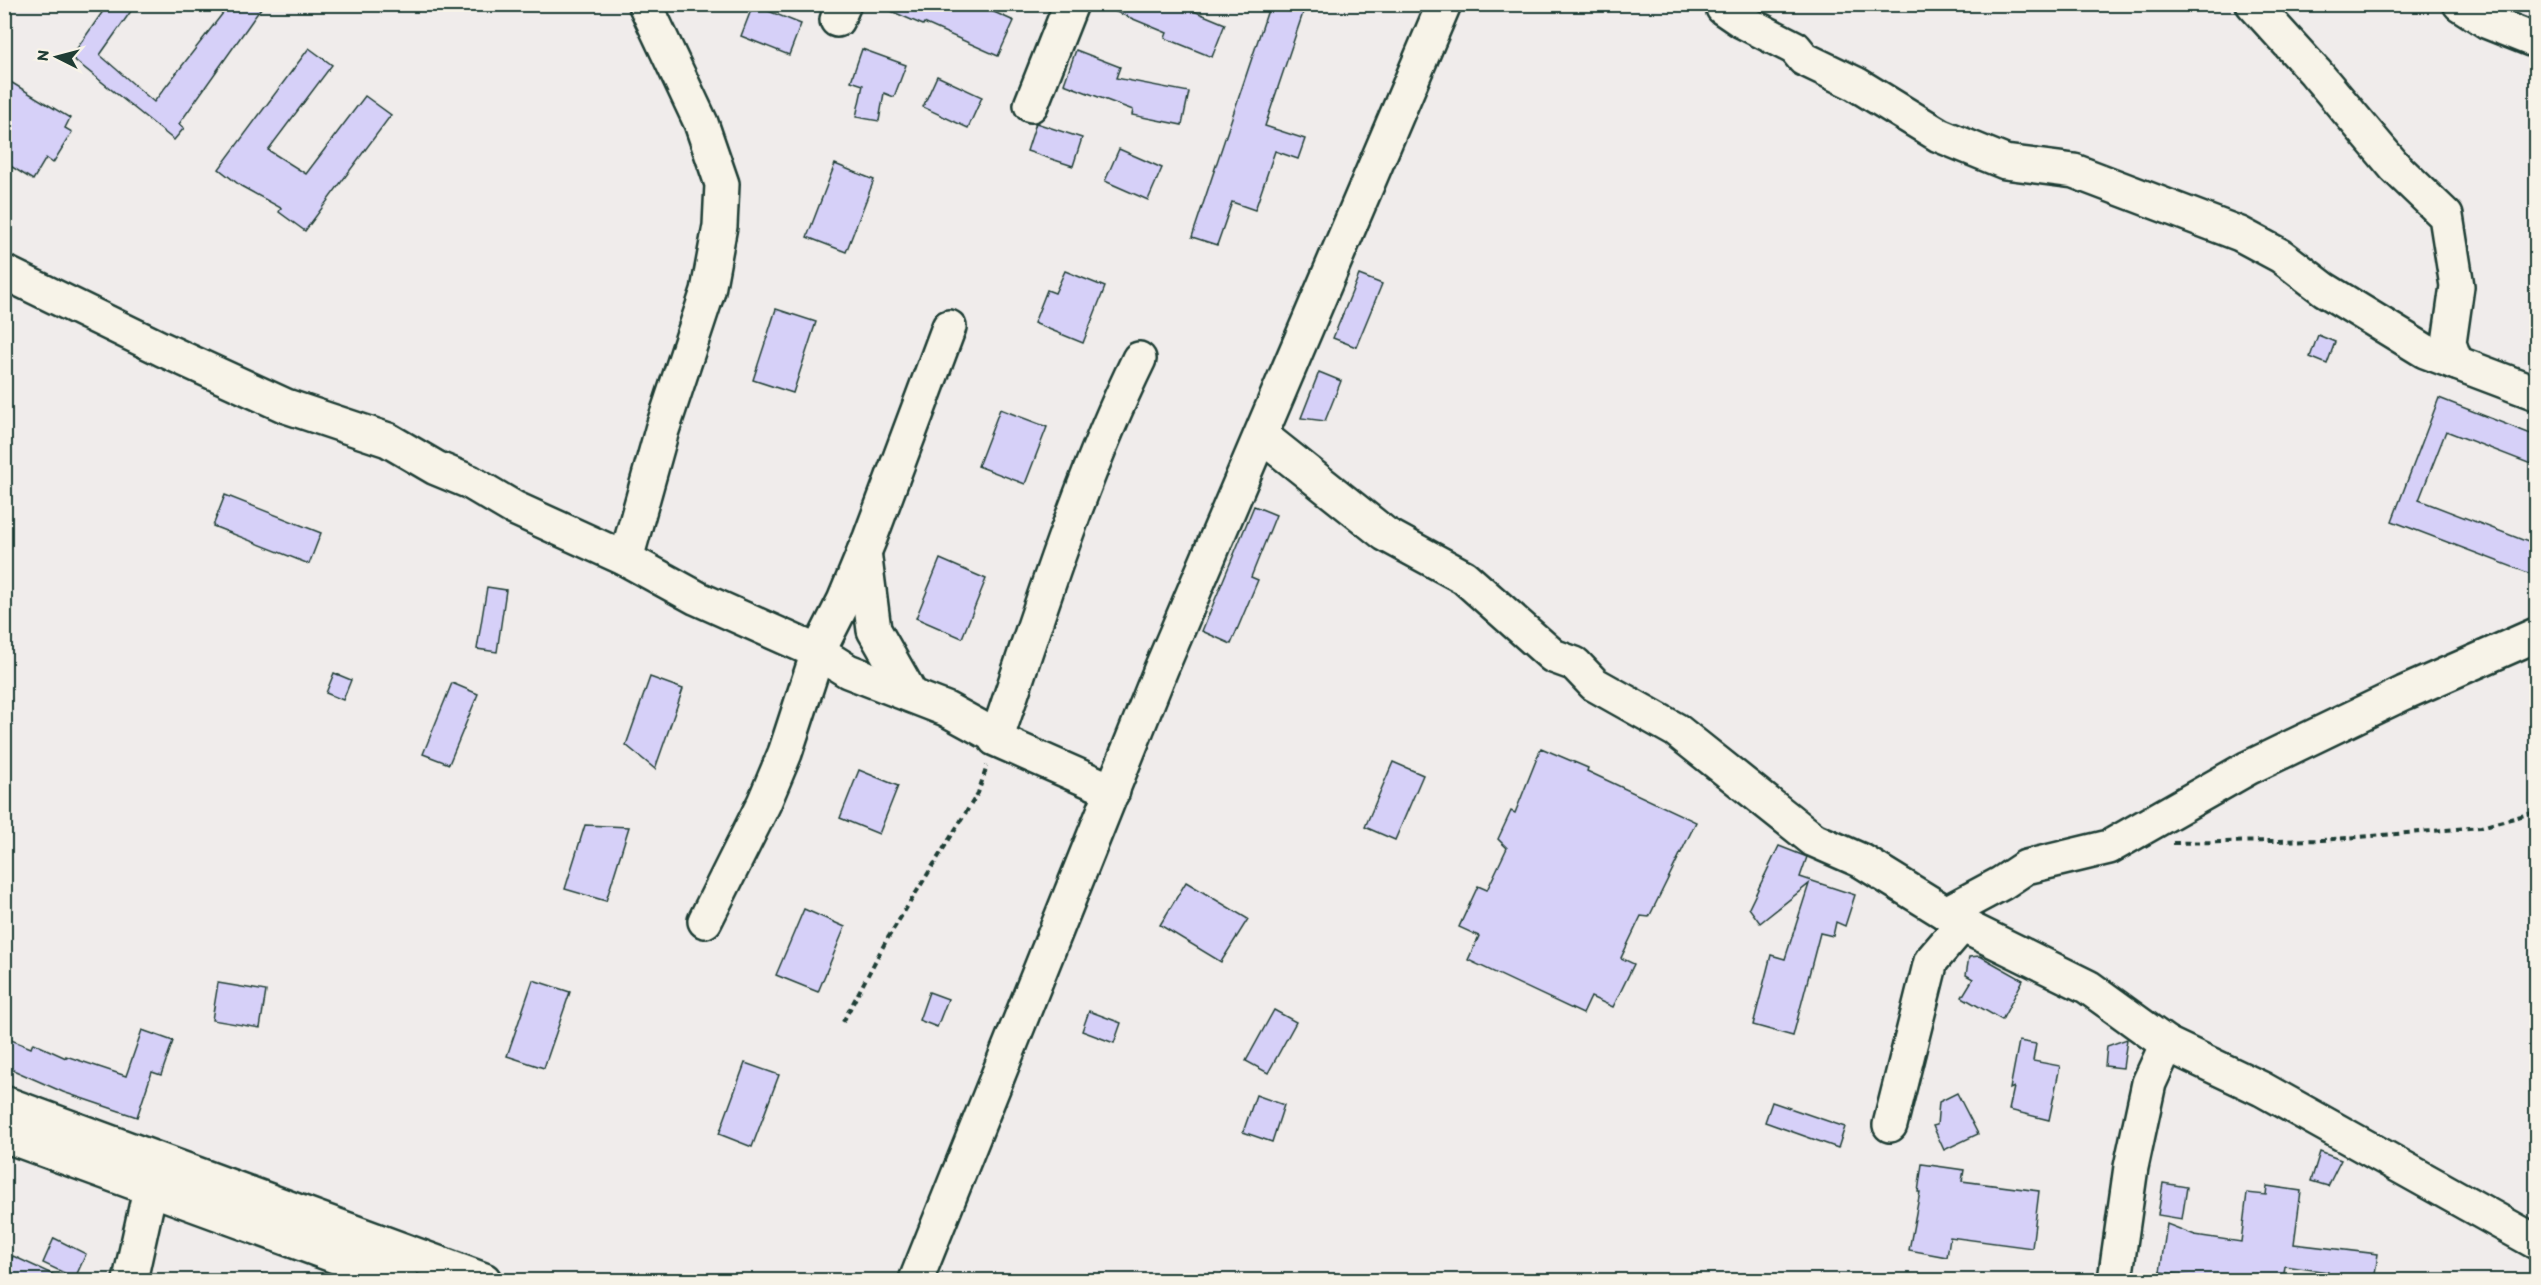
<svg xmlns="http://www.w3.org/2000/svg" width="2541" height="1285" viewBox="0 0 2541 1285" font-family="Itim,sans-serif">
<rect width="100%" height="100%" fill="#f0eceb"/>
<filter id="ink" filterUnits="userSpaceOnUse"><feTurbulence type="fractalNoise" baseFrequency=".0167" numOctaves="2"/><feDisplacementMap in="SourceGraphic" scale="12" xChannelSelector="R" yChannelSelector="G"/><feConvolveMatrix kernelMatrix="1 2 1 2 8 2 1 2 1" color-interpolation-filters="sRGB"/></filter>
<g filter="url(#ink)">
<!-- building -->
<g fill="#d6d0f8" stroke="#1f3d34" stroke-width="1.5">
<path d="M 108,4 L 136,4 L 100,55 L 154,102 L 230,4 L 264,4 L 179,124 L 184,128 L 174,140 L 71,57 Z"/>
<path d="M 875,4 L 976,4 L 1014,21 L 998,56 L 924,23 L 923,25 Z"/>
<path d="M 1097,4 L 1177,4 L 1225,24 L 1212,57 L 1165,38 L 1167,33 Z"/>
<path d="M 1270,4 L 1306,4 L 1265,126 L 1305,139 L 1298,159 L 1275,151 L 1255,210 L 1232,202 L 1217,245 L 1192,237 Z"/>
<path d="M 753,5 L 801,24 L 789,55 L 741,36 Z"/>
<path d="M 309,48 L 332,65 L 268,150 L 306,174 L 365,96 L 391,115 L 305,231 L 279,212 L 281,208 L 241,186 L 219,169 Z"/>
<path d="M 862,49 L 906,65 L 894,97 L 884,93 L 879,121 L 856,117 L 863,85 L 851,81 Z"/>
<path d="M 1076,50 L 1120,67 L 1116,78 L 1189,92 L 1182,125 L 1132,115 L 1133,110 L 1064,84 Z"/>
<path d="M 937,76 L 982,97 L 968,128 L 923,107 Z"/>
<path d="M 4,78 L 70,118 L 65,128 L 72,132 L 53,163 L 46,158 L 33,180 L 4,162 Z"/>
<path d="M 1036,123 L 1082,138 L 1073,166 L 1027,151 Z"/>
<path d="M 1119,149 L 1162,168 L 1148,200 L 1105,181 Z"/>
<path d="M 835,164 L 874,180 L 846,252 L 807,237 Z"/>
<path d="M 1065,271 L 1105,287 L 1083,343 L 1034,323 L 1047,290 L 1055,293 Z"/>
<path d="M 1359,275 L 1382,284 L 1356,347 L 1333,338 Z"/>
<path d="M 776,309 L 816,322 L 793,393 L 753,380 Z"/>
<path d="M 2318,335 L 2335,342 L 2327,364 L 2310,357 Z"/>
<path d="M 1319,372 L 1341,381 L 1325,421 L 1301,418 Z"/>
<path d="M 2439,398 L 2536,436 L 2536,466 L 2446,431 L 2419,500 L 2536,545 L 2536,576 L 2392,521 Z"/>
<path d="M 1000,409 L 1047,427 L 1025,484 L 978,466 Z"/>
<path d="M 225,495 L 321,533 L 309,564 L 213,526 Z"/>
<path d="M 1254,506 L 1276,515 L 1251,577 L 1258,580 L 1231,644 L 1202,631 Z"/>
<path d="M 940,559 L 986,579 L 962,638 L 916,618 Z"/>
<path d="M 487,587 L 506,590 L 497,652 L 477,649 Z"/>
<path d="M 334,673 L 351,680 L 343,700 L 326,693 Z"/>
<path d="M 650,677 L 683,689 L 655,769 L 626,745 Z"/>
<path d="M 452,683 L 478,694 L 449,764 L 423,754 Z"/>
<path d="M 1541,748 L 1588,768 L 1587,771 L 1696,822 L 1649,917 L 1641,916 L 1621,958 L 1634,964 L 1613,1007 L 1591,997 L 1583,1014 L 1468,960 L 1479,936 L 1459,927 L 1478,886 L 1487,890 L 1507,848 L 1498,839 L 1511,811 L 1515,813 Z"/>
<path d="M 1393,762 L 1423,775 L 1395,840 L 1365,827 Z"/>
<path d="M 859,770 L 898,786 L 879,834 L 840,818 Z"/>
<path d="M 585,825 L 629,827 L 606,901 L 565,889 Z"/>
<path d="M 1779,846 L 1807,857 L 1800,877 L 1855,895 L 1845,926 L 1836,922 L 1833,936 L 1820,933 L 1793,1036 L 1753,1025 L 1771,955 L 1785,959 L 1809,884 L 1760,923 L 1749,908 Z"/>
<path d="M 1186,882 L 1248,919 L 1221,962 L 1160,925 Z"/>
<path d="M 804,909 L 845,927 L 818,992 L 776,975 Z"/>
<path d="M 1980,956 L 2023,980 L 2002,1020 L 1962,997 L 1973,979 L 1966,975 L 1969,957 Z"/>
<path d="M 533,980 L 570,992 L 544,1068 L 507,1056 Z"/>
<path d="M 218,983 L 266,991 L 260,1028 L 212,1020 Z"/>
<path d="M 929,992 L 948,999 L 937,1027 L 919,1020 Z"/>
<path d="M 1274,1010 L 1296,1022 L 1268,1073 L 1246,1061 Z"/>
<path d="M 1089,1011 L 1121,1023 L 1114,1043 L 1082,1031 Z"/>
<path d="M 142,1030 L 173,1041 L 161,1075 L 152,1072 L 137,1117 L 63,1092 L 4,1066 L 4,1037 L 31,1048 L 33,1043 L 66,1058 L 66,1056 L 126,1076 Z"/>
<path d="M 2127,1039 L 2123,1068 L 2105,1066 L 2107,1046 Z"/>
<path d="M 2019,1041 L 2036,1044 L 2033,1061 L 2060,1066 L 2049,1120 L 2009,1110 L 2014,1087 L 2010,1089 Z"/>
<path d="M 745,1063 L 779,1075 L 752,1147 L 719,1134 Z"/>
<path d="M 1957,1093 L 1978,1134 L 1944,1150 L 1933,1126 L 1937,1125 L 1939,1102 Z"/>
<path d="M 1256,1095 L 1284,1105 L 1272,1142 L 1243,1132 Z"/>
<path d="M 1772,1102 L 1845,1127 L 1838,1148 L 1765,1122 Z"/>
<path d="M 2320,1152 L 2341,1160 L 2328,1186 L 2311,1181 Z"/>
<path d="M 1922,1164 L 1964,1170 L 1962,1181 L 2039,1191 L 2032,1248 L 1950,1237 L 1947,1257 L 1909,1250 L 1920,1192 L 1918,1192 Z"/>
<path d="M 2163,1183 L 2187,1187 L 2182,1219 L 2158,1215 Z"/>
<path d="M 2267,1186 L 2301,1191 L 2294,1244 L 2378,1254 L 2374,1281 L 2327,1281 L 2328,1272 L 2285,1266 L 2283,1281 L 2217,1281 L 2160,1272 L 2167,1224 L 2195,1235 L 2241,1242 L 2247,1193 L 2266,1195 Z"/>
<path d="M 54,1238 L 86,1254 L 75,1278 L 43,1263 Z"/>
<path d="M 13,1256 L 67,1281 L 4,1281 L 4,1274 Z"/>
</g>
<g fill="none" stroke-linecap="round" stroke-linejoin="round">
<defs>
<g id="minor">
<path d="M 1722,4 L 1723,8 L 1742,21 L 1795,48 L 1804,59 L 1856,84 L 1939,135 L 2005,162 L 2074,171 L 2240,234 L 2281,256 L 2324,289 L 2425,351 L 2536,393"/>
<path d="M 2253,4 L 2315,72 L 2395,167 L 2446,216 L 2457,286 L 2449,343 L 2456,363"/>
<path d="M 2460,4 L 2488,22 L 2536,41"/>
<path d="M 837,20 L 844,4"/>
<path d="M 1031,105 L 1071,4"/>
<path d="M 4,272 L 162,349 L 286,406 L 388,440 L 436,468 L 470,482 L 514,508 L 626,559 L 697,598 L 818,652 L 848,671 L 946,709 L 997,737 L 995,739 L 1113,791"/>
<path d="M 1262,436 L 1385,534 L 1464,577 L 1553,656 L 1575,664 L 1594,684 L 1676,730 L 1814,840 L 1862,861 L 1946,913"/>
<path d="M 864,551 L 874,630 L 911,695"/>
<path d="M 626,559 L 662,430 L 708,291 L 720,226 L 722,184 L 701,123 L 645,4"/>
<path d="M 997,737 C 1040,610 1080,480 1139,359"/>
<path d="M 705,921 L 764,803 L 785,753 L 818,652 L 844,601 L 870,538 L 949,327"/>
<path d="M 2167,1044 L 2088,987 L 1962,925 L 1946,913 L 2002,883 L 2026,867 L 2109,847 L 2248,768 L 2404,693 L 2536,635"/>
<path d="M 1890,1125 L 1931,961 L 1962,925"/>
<path d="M 130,1280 L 150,1189"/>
<path d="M 2115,1280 L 2131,1167 L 2149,1083 L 2167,1044 L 2262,1089 L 2536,1242"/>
</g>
<g id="major">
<path d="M 4,1103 L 484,1280"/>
<path d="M 4,1135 L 401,1280"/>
<path d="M 916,1280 L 1161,669 L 1444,4"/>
</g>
</defs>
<!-- minor casing -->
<use href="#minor" stroke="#1f3d34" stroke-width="38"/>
<!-- major casing -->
<use href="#major" stroke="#1f3d34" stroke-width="38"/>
<!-- path -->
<g stroke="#1f3d34" stroke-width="4" stroke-dasharray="6 4.5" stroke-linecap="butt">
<path d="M 2173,843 L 2322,840 L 2481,827 L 2536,812"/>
<path d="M 843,1022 L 886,941 L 978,793 L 987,766"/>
</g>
<!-- minor -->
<use href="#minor" stroke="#f7f3e8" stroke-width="33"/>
<!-- major -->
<use href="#major" stroke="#f7f3e8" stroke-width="33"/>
</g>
</g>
<!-- margin -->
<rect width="2541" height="1285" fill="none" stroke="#f7f3e8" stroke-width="24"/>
<rect x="12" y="12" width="2517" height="1261" fill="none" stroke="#1f3d34" stroke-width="2" filter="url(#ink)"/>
<!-- north arrow -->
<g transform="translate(57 57) rotate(276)" stroke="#f7f3e8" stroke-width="4.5" paint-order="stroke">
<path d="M0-4.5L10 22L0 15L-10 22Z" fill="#1f3d34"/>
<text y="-9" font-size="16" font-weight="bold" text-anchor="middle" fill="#1f3d34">N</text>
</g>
</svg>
